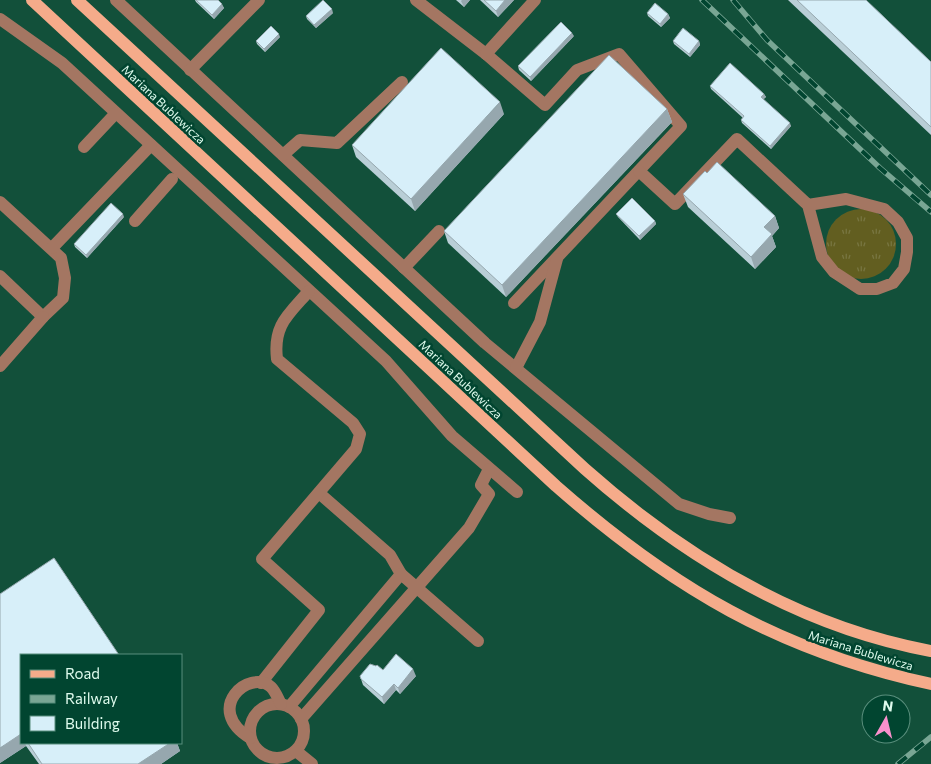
<svg xmlns="http://www.w3.org/2000/svg" width="931" height="764" viewBox="0 0 931 764" font-family="Commissioner,sans-serif">
<defs>
<pattern id="grass-tufts" width="24" height="20" patternUnits="userSpaceOnUse" patternTransform="scale(1.25)"><rect width="24" height="20" fill="#625e20"/><path d="M3 7l-1-3M5 7V3M7 7l1-3M15 17l-1-3M17 17v-4M19 17l1-3" fill="none" stroke="#787641"/></pattern>
</defs>
<rect width="100%" height="100%" fill="#12503a"/>
<!-- grass -->
<circle fill="url(#grass-tufts)" cx="861" cy="244" r="35"/>
<g fill="none" stroke-linecap="round" stroke-linejoin="round">
<!-- minor -->
<g stroke="#a47662" stroke-width="12">
<path d="M 116,0 L 485,343 L 679,504 L 709,514 L 730,518"/>
<path d="M 416,0 L 486,54 L 545,105 L 577,70 L 619,54 L 681,126 L 514,303"/>
<path d="M 0,19 L 62,63 L 386,361 L 452,436 L 517,492"/>
<path d="M 486,54 L 535,0"/>
<path d="M 190,70 L 259,0"/>
<path d="M 84,147 L 116,113"/>
<path d="M 283,155 L 300,140 L 337,143 L 402,82"/>
<path d="M 639,171 L 675,204 L 737,139 L 808,205 L 822,257 L 834,272 L 860,289 L 877,289 L 893,283 L 904,269 L 907,252 L 907,238 L 898,222 L 884,209 L 846,199 L 808,205"/>
<path d="M 0,202 L 61,258 L 65,278 L 63,298 L 43,317 L 0,276"/>
<path d="M 135,221 L 172,179"/>
<path d="M 52,248 L 151,145"/>
<path d="M 404,268 L 439,231"/>
<path d="M 0,366 L 43,317"/>
<path d="M 516,368 L 540,322 L 557,259"/>
<path d="M 319,493 L 390,555 L 401,574"/>
<path d="M 261,683 L 319,610 L 262,559 L 356,449 L 360,434 L 353,423 L 277,359 C 273,325 288,315 309,291"/>
<circle cx="277" cy="731" r="27"/>
<path d="M 289,707 L 401,574 L 478,641"/>
<path d="M 301,719 L 469,528 L 489,494 L 481,485 L 489,469"/>
<path d="M 250,738 C 203,709 249,668 271,687 C 276,692 278,699 281,704"/>
<path d="M 296,751 L 312,764"/>
</g>
<!-- major -->
<g stroke="#f5ab8a" stroke-width="12">
<path d="M 32,0 L 556,486 C 672,588 779,651 931,684"/>
<path d="M 77,0 L 585,469 C 683,556 800,627 931,651"/>
</g>
<defs>
<g id="rail">
<path d="M 702,0 L 880,168 L 931,212"/>
<path d="M 733,0 L 767,40 L 931,195"/>
<path d="M 898,764 L 931,737"/>
</g>
</defs>
<!-- rail casing -->
<use href="#rail" stroke="#79a694" stroke-width="5.5"/>
<!-- rail -->
<use href="#rail" stroke="#014530" stroke-width="4" stroke-dasharray="11" stroke-linecap="butt"/>
</g>
<!-- wall -->
<g fill="#b9ced6">
<path d="M 195,0 L 218,0 L 224,8 L 214,19 L 196,2 Z"/>
<path d="M 456,0 L 470,0 L 464,7 Z"/>
<path d="M 480,0 L 514,0 L 498,17 Z"/>
<path d="M 788,0 L 866,0 L 931,62 L 931,135 Z"/>
<path d="M 333,13 L 316,28 L 307,19 L 306,16 Z"/>
<path d="M 647,13 L 668,14 L 670,18 L 661,27 L 648,16 Z"/>
<path d="M 574,36 L 531,81 L 519,70 L 518,66 Z"/>
<path d="M 280,37 L 265,52 L 257,44 L 256,41 Z"/>
<path d="M 673,41 L 699,41 L 700,45 L 690,57 L 674,44 Z"/>
<path d="M 710,86 L 764,94 L 766,97 L 763,99 L 791,126 L 771,149 L 742,123 L 741,120 L 743,118 L 711,89 Z"/>
<path d="M 667,109 L 672,122 L 506,297 L 448,243 L 444,231 Z"/>
<path d="M 504,114 L 415,211 L 356,157 L 352,145 Z"/>
<path d="M 707,173 L 775,216 L 779,228 L 772,236 L 776,247 L 755,269 L 688,207 L 683,194 Z"/>
<path d="M 616,214 L 655,221 L 656,224 L 640,240 L 618,217 Z"/>
<path d="M 124,217 L 87,258 L 75,247 L 74,244 Z"/>
<path d="M 21,655 L 21,743 L 177,743 L 180,751 L 161,764 L 39,764 L 26,746 L 0,763 Z"/>
<path d="M 383,670 L 416,676 L 400,694 L 396,690 L 384,704 L 363,685 L 360,676 Z"/>
</g>
<!-- shaded-wall -->
<g fill="#96a7ae">
<path d="M 462,0 L 470,0 L 464,7 L 461,1 Z"/>
<path d="M 505,0 L 514,0 L 498,17 L 496,11 Z"/>
<path d="M 222,4 L 224,8 L 214,19 L 212,15 Z"/>
<path d="M 332,9 L 333,13 L 316,28 L 314,25 Z"/>
<path d="M 668,14 L 670,18 L 661,27 L 660,24 Z"/>
<path d="M 572,33 L 574,36 L 531,81 L 530,77 Z"/>
<path d="M 279,34 L 280,37 L 265,52 L 264,49 Z"/>
<path d="M 699,41 L 700,45 L 690,57 L 689,54 Z"/>
<path d="M 764,94 L 766,97 L 762,101 L 761,97 Z"/>
<path d="M 500,102 L 504,114 L 415,211 L 411,199 Z"/>
<path d="M 667,109 L 672,122 L 506,297 L 502,285 Z"/>
<path d="M 790,123 L 791,126 L 771,149 L 770,146 Z"/>
<path d="M 123,214 L 124,217 L 87,258 L 86,255 Z"/>
<path d="M 775,216 L 779,228 L 772,236 L 776,247 L 755,269 L 751,257 L 764,227 Z"/>
<path d="M 655,221 L 656,224 L 640,240 L 639,236 Z"/>
<path d="M 413,669 L 416,676 L 400,694 L 398,688 Z"/>
<path d="M 394,684 L 396,690 L 384,704 L 382,697 Z"/>
<path d="M 21,734 L 21,743 L 25,743 L 26,746 L 0,763 L 0,748 Z"/>
<path d="M 170,743 L 177,743 L 180,751 L 161,764 L 138,764 Z"/>
</g>
<!-- building -->
<g fill="#d7eff9" stroke="#96a7ae">
<path d="M 196,0 L 218,0 L 222,4 L 212,15 Z"/>
<path d="M 323,0 L 332,9 L 314,25 L 306,16 Z"/>
<path d="M 484,0 L 505,0 L 496,11 Z"/>
<path d="M 797,0 L 866,0 L 931,62 L 931,127 Z"/>
<path d="M 655,3 L 668,14 L 660,24 L 647,13 Z"/>
<path d="M 561,22 L 572,33 L 530,77 L 518,66 Z"/>
<path d="M 271,26 L 279,34 L 264,49 L 256,41 Z"/>
<path d="M 683,28 L 699,41 L 689,54 L 673,41 Z"/>
<path d="M 441,48 L 500,102 L 411,199 L 352,145 Z"/>
<path d="M 609,55 L 667,109 L 502,285 L 444,231 Z"/>
<path d="M 730,63 L 764,94 L 761,97 L 790,123 L 770,146 L 741,120 L 744,116 L 710,86 Z"/>
<path d="M 717,162 L 775,216 L 764,227 L 772,234 L 751,257 L 683,194 L 705,171 L 707,173 Z"/>
<path d="M 632,198 L 655,221 L 639,236 L 616,214 Z"/>
<path d="M 111,203 L 123,214 L 86,255 L 74,244 Z"/>
<path d="M 54,558 L 119,655 L 21,655 L 21,734 L 0,748 L 0,594 Z"/>
<path d="M 396,654 L 413,669 L 398,688 L 394,684 L 382,697 L 361,679 L 360,676 L 370,664 L 376,666 L 377,665 L 383,670 Z"/>
<path d="M 28,743 L 170,743 L 138,764 L 42,764 Z"/>
</g>
<g text-anchor="middle" dominant-baseline="central" stroke-width="5" stroke-linejoin="round" paint-order="stroke">
<!-- street labels -->
<g font-size="12" fill="#defbed" stroke="#014530">
<text transform="translate(164 104) rotate(43)">Mariana Bublewicza</text>
<text transform="translate(461 379) rotate(43)">Mariana Bublewicza</text>
<text transform="translate(861 650) rotate(17)">Mariana Bublewicza</text>
</g>
</g>
<!-- legend -->
<rect x="20" y="654" width="162" height="90" fill="#014530" stroke="#598e7c"/>
<rect x="30" y="670" width="25" height="8" fill="#f5ab8a" stroke="#598e7c"/>
<text x="65" y="679" font-size="15" fill="#defbed">Road</text>
<rect x="30" y="695" width="25" height="8" fill="#79a694" stroke="#598e7c"/>
<text x="65" y="704" font-size="15" fill="#defbed">Railway</text>
<rect x="30" y="716" width="25" height="15" fill="#d7eff9" stroke="#598e7c"/>
<text x="65" y="729" font-size="15" fill="#defbed">Building</text>
<!-- north arrow -->
<g transform="translate(886 719) rotate(8)"><circle r="24" fill="#014530" stroke="#598e7c"/>
<path d="M0-4L9 19L0 12L-9 19Z" fill="#f890cc"/>
<text y="-8" font-size="14" font-weight="bold" text-anchor="middle" fill="#defbed">N</text>
</g>
</svg>
